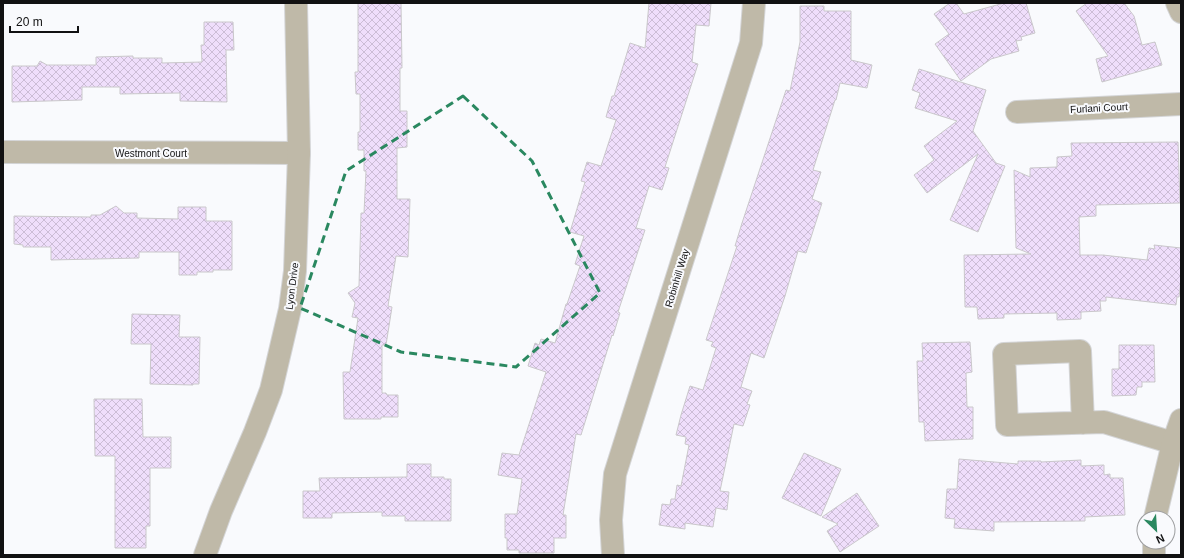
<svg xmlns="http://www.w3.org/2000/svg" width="1184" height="558" viewBox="0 0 1184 558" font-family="Arial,sans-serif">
<defs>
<pattern id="building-cross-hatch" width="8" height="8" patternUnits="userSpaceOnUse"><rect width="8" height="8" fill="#efdefb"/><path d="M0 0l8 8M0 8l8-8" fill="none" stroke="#ccbdd6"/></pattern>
</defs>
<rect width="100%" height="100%" fill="#f9fafd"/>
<!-- building -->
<g fill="url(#building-cross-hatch)" stroke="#cac8cb">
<path d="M 358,3 L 401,3 L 402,68 L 400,68 L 400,111 L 407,111 L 407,147 L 397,148 L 397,199 L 410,199 L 408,257 L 396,256 L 388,306 L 392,307 L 386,345 L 382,345 L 382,393 L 386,393 L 387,395 L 398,395 L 398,417 L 381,417 L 381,419 L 344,419 L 343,372 L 350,372 L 358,318 L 352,317 L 355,303 L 348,293 L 359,286 L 361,213 L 364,213 L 366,171 L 364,171 L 364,150 L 358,150 L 358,132 L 360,132 L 360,94 L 356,94 L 355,72 L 358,72 Z"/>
<path d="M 649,3 L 711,3 L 709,26 L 696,25 L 692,62 L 698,64 L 665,167 L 669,168 L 662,190 L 649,186 L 636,228 L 645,230 L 618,312 L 620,313 L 613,336 L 612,335 L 581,435 L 576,434 L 563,515 L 566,515 L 566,538 L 554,538 L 554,553 L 519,553 L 519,550 L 507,550 L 507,538 L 505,538 L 505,514 L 517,514 L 522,479 L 498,475 L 502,453 L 519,455 L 546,372 L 528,366 L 535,343 L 539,345 L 541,339 L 555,343 L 566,304 L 567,304 L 580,266 L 575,264 L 584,236 L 570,232 L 585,182 L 581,181 L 587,162 L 601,166 L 616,120 L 606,117 L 612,96 L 614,96 L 630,43 L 645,48 Z"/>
<path d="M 950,3 L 956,3 L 964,14 L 1004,3 L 1026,3 L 1035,33 L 1021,37 L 1022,40 L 1016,41 L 1019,51 L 991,59 L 961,81 L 935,44 L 949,34 L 934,14 Z"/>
<path d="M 1087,3 L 1124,3 L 1134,16 L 1142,45 L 1155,42 L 1162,65 L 1102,82 L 1096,59 L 1108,56 L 1076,11 Z"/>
<path d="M 800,6 L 824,6 L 824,11 L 851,11 L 851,60 L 872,65 L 867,88 L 840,83 L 836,100 L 835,100 L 813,170 L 821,172 L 812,199 L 822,203 L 806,253 L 798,251 L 785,296 L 764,358 L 751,353 L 741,387 L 752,391 L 747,404 L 750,405 L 743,426 L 734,424 L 720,491 L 729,492 L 727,510 L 716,508 L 713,527 L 685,523 L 685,529 L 659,525 L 662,504 L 670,505 L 671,499 L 675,499 L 677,485 L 681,486 L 689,445 L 685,444 L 686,437 L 676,435 L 681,415 L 690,386 L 703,390 L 716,348 L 711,346 L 713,342 L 706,340 L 737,246 L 735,246 L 742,223 L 786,90 L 790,91 L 800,42 Z"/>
<path d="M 204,22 L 233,22 L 234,50 L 226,50 L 227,102 L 180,101 L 180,93 L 120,94 L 120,87 L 82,87 L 82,100 L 12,102 L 12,66 L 37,66 L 40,61 L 47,65 L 96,65 L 96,57 L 133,56 L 133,58 L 162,58 L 162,63 L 202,62 L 201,45 L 204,45 Z"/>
<path d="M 919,69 L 986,90 L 973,131 L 996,163 L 1005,166 L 978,232 L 950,220 L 978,154 L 927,193 L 914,175 L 934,160 L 924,146 L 957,121 L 915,108 L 920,93 L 912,90 Z"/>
<path d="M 1178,142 L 1180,203 L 1096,205 L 1096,216 L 1079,217 L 1080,255 L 1103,255 L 1147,260 L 1149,248 L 1155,249 L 1154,245 L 1181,248 L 1181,280 L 1179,297 L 1177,297 L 1176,305 L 1106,297 L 1106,301 L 1100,301 L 1101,311 L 1081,312 L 1081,319 L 1057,320 L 1057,313 L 1004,314 L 1004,318 L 978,319 L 977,307 L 965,307 L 964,255 L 1031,254 L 1016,248 L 1014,170 L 1030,177 L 1030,168 L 1057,167 L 1057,157 L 1072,156 L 1071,143 Z"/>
<path d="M 116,206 L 124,213 L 137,213 L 137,218 L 178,219 L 178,207 L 206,207 L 206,221 L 232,221 L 232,270 L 213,270 L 213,272 L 197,272 L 197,275 L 179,275 L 179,252 L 139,252 L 139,258 L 51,260 L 51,247 L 23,247 L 23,245 L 14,244 L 14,216 L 91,217 L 91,215 L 100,215 Z"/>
<path d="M 132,314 L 180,315 L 179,337 L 200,337 L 199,384 L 193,384 L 193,385 L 150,384 L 151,344 L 131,344 Z"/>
<path d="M 970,342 L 972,372 L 966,373 L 967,407 L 973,407 L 973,439 L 925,441 L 924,422 L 919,422 L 917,361 L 923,361 L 922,343 Z"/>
<path d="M 1119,345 L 1154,345 L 1155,382 L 1142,382 L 1142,387 L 1137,387 L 1136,395 L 1112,396 L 1112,369 L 1119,369 Z"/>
<path d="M 94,399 L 142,399 L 143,437 L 171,437 L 171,468 L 150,468 L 150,526 L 146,526 L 146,548 L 115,548 L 115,456 L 95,456 Z"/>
<path d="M 804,453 L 841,469 L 821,516 L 782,498 Z"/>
<path d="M 959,459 L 1018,464 L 1018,461 L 1041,461 L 1041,462 L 1081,460 L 1081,466 L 1104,465 L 1104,475 L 1110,474 L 1110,478 L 1123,478 L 1125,515 L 1085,517 L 1085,521 L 994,522 L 994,531 L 954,528 L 955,519 L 945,518 L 947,489 L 957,489 Z"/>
<path d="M 407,464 L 431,464 L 431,477 L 444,477 L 444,479 L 451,479 L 451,521 L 405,521 L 405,516 L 382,516 L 382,512 L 332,513 L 332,518 L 303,518 L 303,491 L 320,491 L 319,478 L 407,477 Z"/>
<path d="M 857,493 L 879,526 L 840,552 L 827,531 L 838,524 L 822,517 Z"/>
</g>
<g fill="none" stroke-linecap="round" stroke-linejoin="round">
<defs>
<g id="minor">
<path d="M 1177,3 L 1181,12"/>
<path d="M 1017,112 L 1181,104"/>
<path d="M 3,152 L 299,153"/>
<path d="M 1083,423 L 1080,351 L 1004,354 L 1007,425 L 1104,422 L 1173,443"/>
<path d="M 1155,518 L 1173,443 L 1181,420"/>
<path d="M 1154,542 L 1154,555"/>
<path d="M 613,555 L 611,520 L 615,474 L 751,43 L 754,3"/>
</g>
<path id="tertiary" d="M 205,555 L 221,511 L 255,432 L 271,390 L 290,309 L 295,271 L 299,153 L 296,3"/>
</defs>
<!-- minor casing -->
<use href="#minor" stroke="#d4d5d7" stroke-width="24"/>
<!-- tertiary casing -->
<use href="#tertiary" stroke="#d4d5d7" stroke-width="24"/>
<!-- minor -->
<use href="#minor" stroke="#bfb9a8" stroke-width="22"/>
<!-- tertiary -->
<use href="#tertiary" stroke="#bfb9a8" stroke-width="22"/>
</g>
<!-- marked area -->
<path fill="none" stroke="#2a8860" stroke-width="3" stroke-dasharray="8 5" stroke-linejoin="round" d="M 463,96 L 532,161 L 600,293 L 516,367 L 401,352 L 300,308 L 346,171 Z"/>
<g text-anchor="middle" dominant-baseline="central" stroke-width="4" stroke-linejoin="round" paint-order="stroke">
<!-- street labels -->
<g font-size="10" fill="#111112" stroke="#f9fafd">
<text transform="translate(1099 108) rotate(-3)">Furlani Court</text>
<text x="151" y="153">Westmont Court</text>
<text transform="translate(677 278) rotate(-73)">Robinhill Way</text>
<text transform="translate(292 286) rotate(-83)">Lyon Drive</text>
</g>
</g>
<!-- border -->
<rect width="1184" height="558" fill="none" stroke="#111112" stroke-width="8"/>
<!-- north arrow -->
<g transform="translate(1156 530) rotate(155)"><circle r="19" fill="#f9fafd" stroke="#9c9d9f"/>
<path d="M0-3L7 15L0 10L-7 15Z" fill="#2a8860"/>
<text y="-6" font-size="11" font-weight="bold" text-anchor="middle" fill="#111112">N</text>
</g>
<!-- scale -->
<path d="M10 26v6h68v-6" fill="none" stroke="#111112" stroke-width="2"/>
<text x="16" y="26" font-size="12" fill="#111112" stroke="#f9fafd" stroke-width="3" paint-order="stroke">20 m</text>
</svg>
